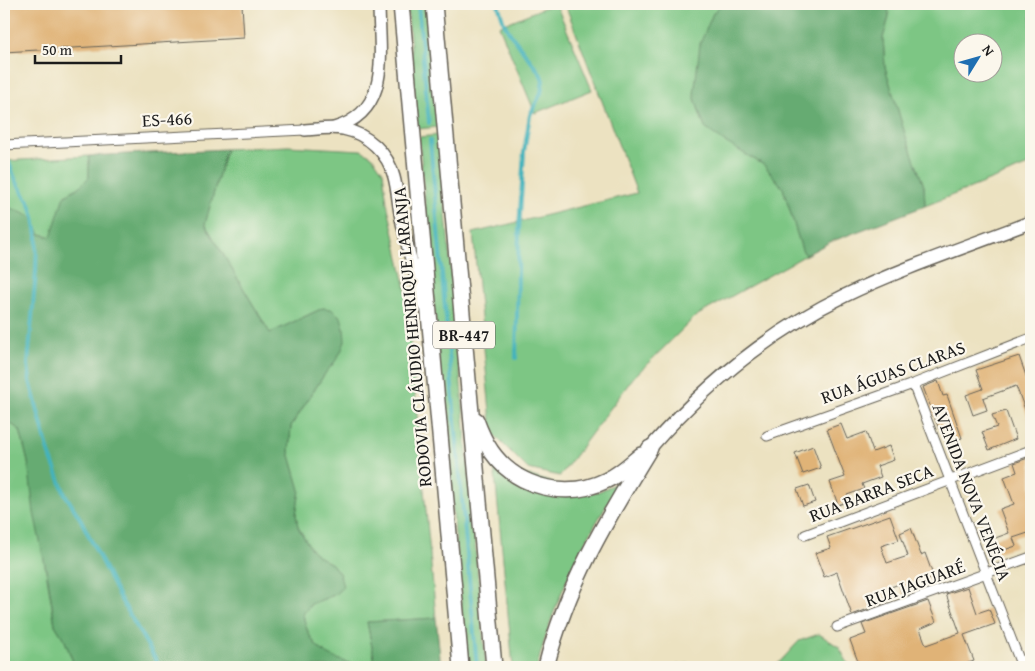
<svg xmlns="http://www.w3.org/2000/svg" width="1035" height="671" viewBox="0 0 1035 671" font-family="'Gentium Book Plus',serif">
<rect width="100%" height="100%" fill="#fbf7ec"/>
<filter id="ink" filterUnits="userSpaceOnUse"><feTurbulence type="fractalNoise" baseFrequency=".02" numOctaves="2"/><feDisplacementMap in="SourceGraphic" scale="10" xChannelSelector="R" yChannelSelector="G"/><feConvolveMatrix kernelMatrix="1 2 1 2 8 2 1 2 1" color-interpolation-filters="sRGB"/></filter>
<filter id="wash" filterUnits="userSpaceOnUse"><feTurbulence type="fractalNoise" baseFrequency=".0096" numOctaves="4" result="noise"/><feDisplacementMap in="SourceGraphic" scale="20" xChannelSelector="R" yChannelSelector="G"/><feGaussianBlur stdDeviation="1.12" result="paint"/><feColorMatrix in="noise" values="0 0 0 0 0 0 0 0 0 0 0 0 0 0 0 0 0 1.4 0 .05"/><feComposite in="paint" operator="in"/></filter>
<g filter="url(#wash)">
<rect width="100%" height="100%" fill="#ece2c1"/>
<!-- green -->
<g fill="#7dc684" stroke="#4c7150" fill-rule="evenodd">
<path d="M 407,4 L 427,4 L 438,127 L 418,129 Z"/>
<path d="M 553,4 L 556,4 L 592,90 L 535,113 L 499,26 Z"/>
<path d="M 565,4 L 722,4 L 713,13 L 697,74 L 694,95 L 700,114 L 705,128 L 745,154 L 764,165 L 783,188 L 802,250 L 806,255 L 696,316 L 633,378 L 560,476 L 528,469 L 492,433 L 473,233 L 637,193 Z"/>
<path d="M 888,4 L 1031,4 L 1031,164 L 925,206 L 924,186 L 905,134 L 885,67 L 883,38 L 889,17 ZM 962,42 L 992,42 L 992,72 L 962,72 Z"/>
<path d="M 439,135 L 486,667 L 467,667 L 419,137 Z"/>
<path d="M 288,146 L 361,150 L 372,156 L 383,172 L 387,203 L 405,285 L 436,618 L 367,622 L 376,667 C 339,667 309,653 303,614 L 311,604 L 334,595 L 340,575 L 332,564 L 321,558 L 311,549 L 298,527 L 296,514 L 300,490 L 289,452 L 291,426 L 326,372 L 334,363 L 323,308 L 270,333 L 205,224 L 226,149 Z"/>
<path d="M 89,156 L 89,177 L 79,187 L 64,196 L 52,237 L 40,234 L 4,209 L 4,161 Z"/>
<path d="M 4,419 L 20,430 L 28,462 L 55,625 L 65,641 L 75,667 L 4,667 Z"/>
<path d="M 494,464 L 587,494 L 600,491 L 623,480 C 584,538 554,599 537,667 L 513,667 Z"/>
<path d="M 819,634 L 839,647 L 850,667 L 775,667 L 799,641 Z"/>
<path d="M 707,662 L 735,667 L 675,667 L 677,665 Z"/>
</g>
<!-- forest -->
<g fill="#66ab72" stroke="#416447">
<path d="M 722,4 L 888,4 L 889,17 L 883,38 L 885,67 L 905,134 L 924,186 L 925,206 L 830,242 L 806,255 L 802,250 L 783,188 L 764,165 L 723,141 L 705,128 L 700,114 L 694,95 L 700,44 L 713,13 Z"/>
<path d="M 226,149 L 205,224 L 270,333 L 323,308 L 331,309 L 341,317 L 344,329 L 345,341 L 341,352 L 334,363 L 326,372 L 291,426 L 289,452 L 300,490 L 296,514 L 298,527 L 311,549 L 321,558 L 332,564 L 340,575 L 343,587 L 334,595 L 311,604 L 303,614 C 309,652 332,659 365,667 L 75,667 L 65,641 L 55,625 L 48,579 L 34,513 L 28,462 L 20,430 L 4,419 L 4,209 L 11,208 L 32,217 L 40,234 L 51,237 L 64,196 L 79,187 L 89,177 L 89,156 Z"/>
<path d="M 436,618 L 441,667 L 376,667 L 367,622 Z"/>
</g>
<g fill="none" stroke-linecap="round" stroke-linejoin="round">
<!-- stream -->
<g stroke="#44b3bc" stroke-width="4">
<path d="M 418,4 L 429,123"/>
<path d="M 498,4 L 504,23 L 511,35 L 540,73 L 543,80 L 541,93 L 530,115 L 524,152 L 519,229 L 516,358"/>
<path d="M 430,140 L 477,667"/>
<path d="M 9,163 L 16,181 L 30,204 L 34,217 L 37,236 L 36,271 L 28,364 L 30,381 L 49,453 L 65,494 L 81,520 L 117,593 L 160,667"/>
</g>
</g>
<g id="blocks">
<!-- building -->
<g fill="#e0b377">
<path d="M 4,4 L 242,4 L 244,38 L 4,52 Z"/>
<path d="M 1019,356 L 1031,390 L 1031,425 L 1016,386 L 983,398 L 987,410 L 973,415 L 966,395 L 983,389 L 976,370 Z"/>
<path d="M 938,381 L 943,396 L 947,395 L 962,438 L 948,443 L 943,428 L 939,429 L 923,387 Z"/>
<path d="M 1006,411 L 1016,439 L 989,450 L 982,432 L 997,427 L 992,415 Z"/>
<path d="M 841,424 L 847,439 L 866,432 L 873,452 L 889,446 L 894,460 L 877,466 L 881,477 L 862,484 L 864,489 L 847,495 L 849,501 L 838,505 L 830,482 L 845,477 L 827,429 Z"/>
<path d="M 813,446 L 821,468 L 803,474 L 795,453 Z"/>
<path d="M 1031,457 L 1031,532 L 1013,538 L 1016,546 L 995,553 L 990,540 L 1009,533 L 1000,509 L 1014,504 L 1004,477 L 1017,472 L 1014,463 Z"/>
<path d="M 809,485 L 815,502 L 803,506 L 797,489 Z"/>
<path d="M 890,515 L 899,540 L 881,546 L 887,563 L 908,556 L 900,533 L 911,528 L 921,555 L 925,553 L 934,578 L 918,584 L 920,590 L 903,596 L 899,584 L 883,590 L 887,602 L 852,615 L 837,572 L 824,577 L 815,553 L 831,548 L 827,537 Z"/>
<path d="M 968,587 L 977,613 L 989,609 L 995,624 L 964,635 L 974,661 L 957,667 L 893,667 L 892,664 L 883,667 L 860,667 L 850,640 L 866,634 L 862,624 L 928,601 L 936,622 L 920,629 L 926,645 L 960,633 L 946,594 Z"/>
</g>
</g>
</g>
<g filter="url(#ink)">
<use href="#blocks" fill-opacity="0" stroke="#656156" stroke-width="1"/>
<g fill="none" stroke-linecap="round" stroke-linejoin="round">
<defs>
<g id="minor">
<path d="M 4,145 L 305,130"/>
<path d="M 913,384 L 1022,667"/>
<path d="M 767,436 L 913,384 L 1031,338"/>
<path d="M 805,535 L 1031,450"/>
<path d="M 837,627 L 1031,557"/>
</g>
<g id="tertiary">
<path d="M 334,128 C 393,111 379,51 379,4"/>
<path d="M 305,130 C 317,129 331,127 343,129 C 368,134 388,153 394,177 C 398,192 398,207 402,223 C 408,250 416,277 423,305"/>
</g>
<path id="secondary" d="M 650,448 C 705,385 768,333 844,296 C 904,267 969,246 1031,222"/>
<g id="primary">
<path d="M 401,4 L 461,667"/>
<path d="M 434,4 L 494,667"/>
<path d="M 476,420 C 480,431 485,442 491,451 C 517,488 567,500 607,480 C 620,474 630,464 641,455"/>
<path d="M 546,667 C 567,584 606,520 650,448"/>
</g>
</defs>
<!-- minor casing -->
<use href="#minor" stroke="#656156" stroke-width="11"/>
<!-- tertiary casing -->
<use href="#tertiary" stroke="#656156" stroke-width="14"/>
<!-- secondary casing -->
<use href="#secondary" stroke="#656156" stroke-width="15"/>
<!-- primary casing -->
<use href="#primary" stroke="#656156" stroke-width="18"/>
<!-- minor -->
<use href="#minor" stroke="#fff" stroke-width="9"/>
<!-- tertiary -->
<use href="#tertiary" stroke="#fff" stroke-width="11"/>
<!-- secondary -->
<use href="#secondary" stroke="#fff" stroke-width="12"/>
<!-- primary -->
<use href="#primary" stroke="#fff" stroke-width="15"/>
</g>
</g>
<g text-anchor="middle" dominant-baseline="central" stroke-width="4.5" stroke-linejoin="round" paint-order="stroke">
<!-- shield labels -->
<rect fill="#fbf7ec" stroke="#5f5e5a" stroke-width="1" x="433" y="321.5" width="62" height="27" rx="4"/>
<g font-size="16" font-weight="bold" fill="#1c1c1c">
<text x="464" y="335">BR-447</text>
</g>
<!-- street labels -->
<g font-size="18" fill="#1c1c1c" stroke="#fbf7ec">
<text transform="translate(167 119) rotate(-3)">ES-466</text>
<text transform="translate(412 337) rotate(-95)">RODOVIA CLÁUDIO HENRIQUE LARANJA</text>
<text transform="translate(893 372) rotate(-20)">RUA ÁGUAS CLARAS</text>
<text transform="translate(972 492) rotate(69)">AVENIDA NOVA VENÉCIA</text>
<text transform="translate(871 493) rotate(-21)">RUA BARRA SECA</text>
<text transform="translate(915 583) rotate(-20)">RUA JAGUARÉ</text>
</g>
</g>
<!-- margin -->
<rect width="1035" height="671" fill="none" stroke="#fbf7ec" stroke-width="20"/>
<!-- north arrow -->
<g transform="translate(978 58) rotate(53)"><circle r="24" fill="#fbf7ec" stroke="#a29f99"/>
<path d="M0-4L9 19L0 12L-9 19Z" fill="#1f6fb2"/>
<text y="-8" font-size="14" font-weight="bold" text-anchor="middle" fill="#1c1c1c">N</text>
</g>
<!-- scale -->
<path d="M35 55v8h86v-8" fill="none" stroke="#1c1c1c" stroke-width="2.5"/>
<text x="42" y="55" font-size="15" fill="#1c1c1c" stroke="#fbf7ec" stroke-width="4" paint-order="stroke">50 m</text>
</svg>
